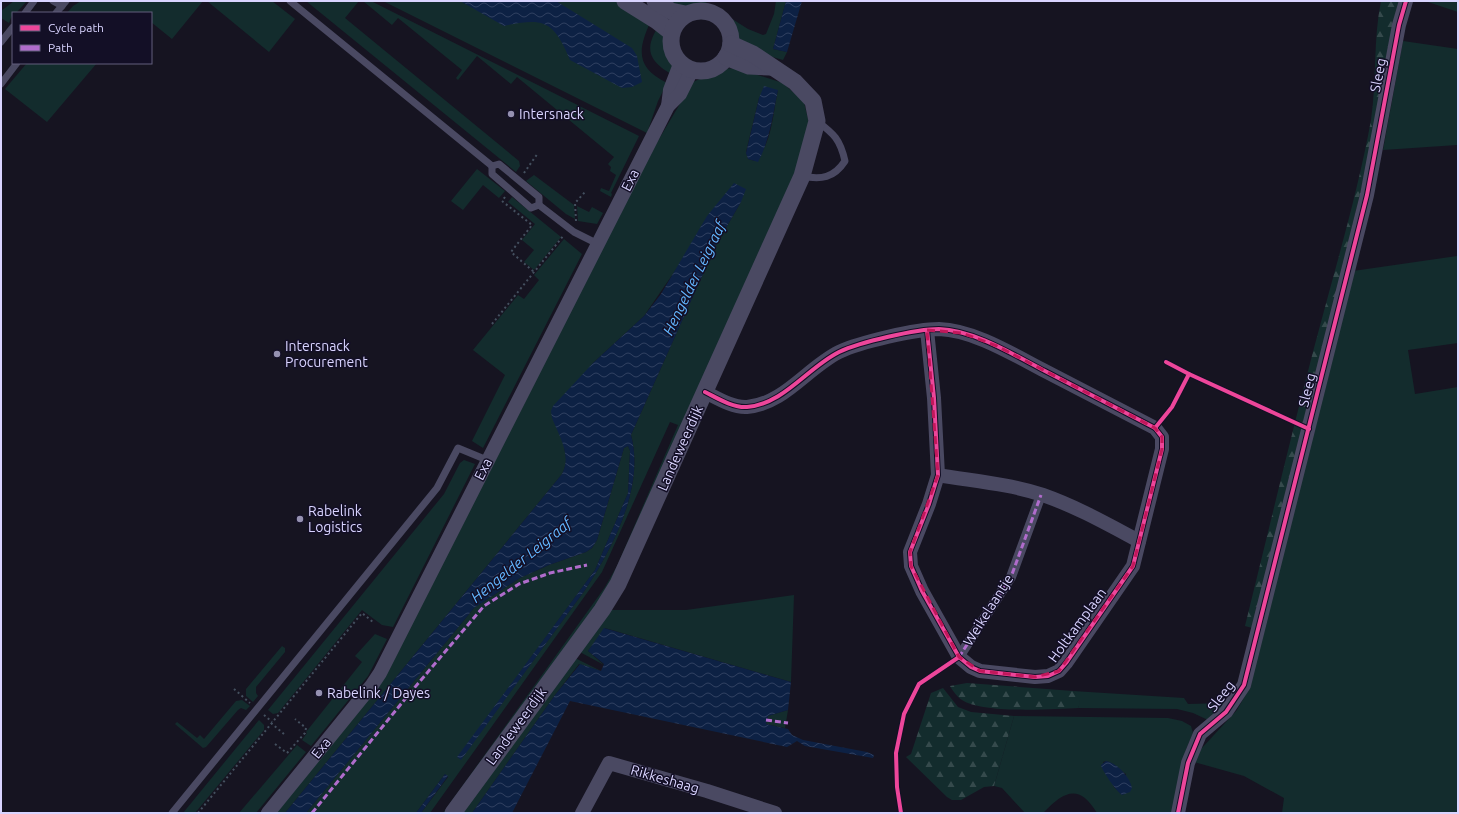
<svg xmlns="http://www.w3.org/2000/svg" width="1459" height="814" viewBox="0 0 1459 814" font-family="Ubuntu,sans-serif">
<defs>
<pattern id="forest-firs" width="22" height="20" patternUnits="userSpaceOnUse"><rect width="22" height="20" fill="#132c2d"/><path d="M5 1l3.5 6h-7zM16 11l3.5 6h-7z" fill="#354a4c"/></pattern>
<pattern id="water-waves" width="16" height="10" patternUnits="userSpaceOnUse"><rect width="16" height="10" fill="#0d2144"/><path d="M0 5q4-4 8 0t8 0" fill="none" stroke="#304060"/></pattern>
</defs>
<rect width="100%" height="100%" fill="#161421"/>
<!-- grass -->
<g fill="#132c2d" fill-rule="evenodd">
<path d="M 14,1 L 27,1 L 16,13 L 13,13 L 9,23 L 1,18 L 1,11 Z"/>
<path d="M 81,1 L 203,1 L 172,39 L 151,22 L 151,13 L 67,13 L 73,6 Z"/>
<path d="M 207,1 L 272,1 L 295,19 L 269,52 Z"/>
<path d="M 306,1 L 359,1 L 345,18 L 519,161 L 520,166 L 516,172 Z"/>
<path d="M 363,1 L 371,1 L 639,136 L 611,193 L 612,194 L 611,197 L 600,191 L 601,188 L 609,191 L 616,175 L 610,171 L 611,167 L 608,164 L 614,157 L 517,77 L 511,84 L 477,56 L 458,80 L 456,78 L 462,70 L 398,18 L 392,25 Z"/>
<path d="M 383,1 L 616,1 L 650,23 C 637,51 637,68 667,83 L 658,101 L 647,133 Z"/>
<path d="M 663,1 L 704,1 L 748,29 L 763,35 L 766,34 L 774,14 L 776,1 L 786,1 L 773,49 L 787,52 L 783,60 L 762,54 L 738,39 L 728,20 L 716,10 L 703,6 L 687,9 Z"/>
<path d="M 1425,1 L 1458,1 L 1458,12 Z"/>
<path d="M 658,27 C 668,37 675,60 671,74 C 649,61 644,49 658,27 Z"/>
<path d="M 1403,41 L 1458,49 L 1458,157 L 1457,145 L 1383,150 Z"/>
<path d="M 27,63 L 97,63 L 47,122 L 5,89 Z"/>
<path d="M 736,68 L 783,83 L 804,102 L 809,123 L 793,180 L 606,595 L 448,813 L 443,813 L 605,587 L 617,566 L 678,425 L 670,422 L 602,572 L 430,813 L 421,813 L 448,777 L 445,774 L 416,813 L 306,813 L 474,608 L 520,578 L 549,565 L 586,552 L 592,548 L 597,540 L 624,448 L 628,446 L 630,451 L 628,493 L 595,570 L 458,757 L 461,759 L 585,590 C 613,548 645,486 631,435 L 716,245 L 741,202 L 679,265 L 644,316 L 593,363 L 564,448 C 567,458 567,464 562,474 L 285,813 L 275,813 L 376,690 L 650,154 L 693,82 L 721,69 ZM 778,90 C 773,112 772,145 755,161 L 748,159 L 746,152 L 759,98 Z"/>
<path d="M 477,169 L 505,191 L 499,198 L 483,185 L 463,210 L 451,201 Z"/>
<path d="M 534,175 L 574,205 L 575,219 L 566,214 L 526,181 Z"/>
<path d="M 512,197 L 561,237 L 534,270 L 524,262 L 534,250 L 522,240 L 535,224 L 508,202 Z"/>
<path d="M 577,206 L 589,212 L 592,207 L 603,213 L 597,224 L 578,221 Z"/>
<path d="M 1458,220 L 1458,343 L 1408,350 L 1415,394 L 1458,387 L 1458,813 L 1282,813 L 1284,798 L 1244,776 L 1194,762 L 1201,749 L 1237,710 L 1246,694 L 1353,271 L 1457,256 Z"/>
<path d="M 564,239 L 582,254 L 483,448 L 472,441 L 505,375 L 473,350 L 518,295 L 524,299 L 539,280 L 534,275 Z"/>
<path d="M 464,460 L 475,464 L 393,627 L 382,625 L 362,610 L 278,713 L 273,714 L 268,710 L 444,494 L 460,463 Z"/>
<path d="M 794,595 L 791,682 L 605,628 L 588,651 L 604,665 L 578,651 L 609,610 L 686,610 Z"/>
<path d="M 375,634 L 387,639 L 368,676 L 311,746 L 302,740 L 307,733 L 306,732 L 362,662 L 355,656 Z"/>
<path d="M 282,646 L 285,648 L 285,652 L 256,687 L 256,693 L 258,696 L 253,702 L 246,696 L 246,689 Z"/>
<path d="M 573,657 L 601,671 L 579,664 L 555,695 L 472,813 L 461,813 Z"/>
<path d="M 1073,691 L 1184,698 L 1188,704 L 1228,703 L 1208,720 L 1193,713 L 1177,709 L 1078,708 C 1081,701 1079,697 1073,691 Z"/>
<path d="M 242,700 L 250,706 L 246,710 L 241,708 L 238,710 L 206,747 L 203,748 L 175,724 L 177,722 L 197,738 L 200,735 L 204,739 L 236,701 Z"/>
<path d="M 788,710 L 785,728 L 766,724 L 768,716 Z"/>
<path d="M 1014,716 L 1168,718 L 1182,721 L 1191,726 L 1193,733 L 1186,750 L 1175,813 L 1097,813 C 1079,783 1064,791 1043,813 L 1025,813 L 1002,788 L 994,786 ZM 1106,761 L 1109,762 L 1126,774 L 1122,795 L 1114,787 L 1103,762 Z"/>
<path d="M 259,720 L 264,725 L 264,730 L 195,813 L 183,813 Z"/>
<path d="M 297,745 L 306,752 L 256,813 L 239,813 Z"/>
</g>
<!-- forest -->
<g fill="url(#forest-firs)">
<path d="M 1381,1 L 1405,1 L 1382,102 L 1256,629 L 1245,626 C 1268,533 1290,440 1314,348 C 1334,272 1357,197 1371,120 C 1377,80 1373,40 1381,1 Z"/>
<path d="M 967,683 L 1073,691 L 1079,697 L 1080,703 L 1078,708 C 1051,709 984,714 962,700 C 957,697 953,691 950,686 Z"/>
<path d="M 943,688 L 958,707 L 971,712 L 1014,716 L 994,786 L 984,787 L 961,800 L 952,800 L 947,797 L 906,757 L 911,754 L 931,693 Z"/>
</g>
<!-- water -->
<g fill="url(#water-waves)">
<path d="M 460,1 L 556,1 L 632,48 L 637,56 L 642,82 L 632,87 L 622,88 L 570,60 C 554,21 544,17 504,26 Z"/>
<path d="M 786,1 L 802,1 L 787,52 L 773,49 Z"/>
<path d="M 764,86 L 778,90 C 773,114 770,140 758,162 L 748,159 L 746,153 L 759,98 Z"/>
<path d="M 734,183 L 746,189 L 741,202 L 716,245 L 631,435 C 645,486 613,548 585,590 L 461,760 L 457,757 L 595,570 L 628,493 L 630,451 L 628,446 L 624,448 L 597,540 L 592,548 L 586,552 L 549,565 L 520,578 L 474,608 L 306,813 L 285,813 L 562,474 C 572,455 559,436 552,418 L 551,411 L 553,406 L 593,363 L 644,316 L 661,294 L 707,216 Z"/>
<path d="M 604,628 L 791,682 L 788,710 L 768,716 L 766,724 L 788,729 L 792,735 L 803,740 L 867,752 L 874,755 L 873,758 L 805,746 L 797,741 L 787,747 L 570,701 L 512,813 L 472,813 L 555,695 L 580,664 L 601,671 L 604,664 L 588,651 Z"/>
<path d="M 1106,761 C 1117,763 1130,777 1132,788 L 1130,792 L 1122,795 C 1117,792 1102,771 1101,765 Z"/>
<path d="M 445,774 L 448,776 L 421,813 L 416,813 Z"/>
</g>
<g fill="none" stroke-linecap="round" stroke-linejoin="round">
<!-- path -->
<g stroke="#44505f" stroke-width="2" stroke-dasharray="2 3" stroke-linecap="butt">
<path d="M 524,173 L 538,153"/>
<path d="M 505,197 L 502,201 L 532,225 L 511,252 L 534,272"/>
<path d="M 576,221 L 575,203 L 585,192"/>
<path d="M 492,324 L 564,235"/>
<path d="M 234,689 L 250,703"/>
<path d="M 264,715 L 272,722"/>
<path d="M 271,723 L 284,734"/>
<path d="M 275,744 L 287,753 L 305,733 L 306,728 L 295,719"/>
<path d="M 198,813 L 362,613 L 374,623"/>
</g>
<!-- service -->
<g stroke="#4a4962" stroke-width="7">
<path d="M 53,1 L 62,6"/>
<path d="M 290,1 L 492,166"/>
<path d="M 25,13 L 34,1"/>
<path d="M 56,13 L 66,1"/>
<path d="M 1,42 L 13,27"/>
<path d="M 1,84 L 17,63"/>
<path d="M 492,166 L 492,174 L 531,208 L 539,205"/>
<path d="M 492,166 L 499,164 L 539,197 L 539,205"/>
<path d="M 802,176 C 821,180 834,178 845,161 C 840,139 834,134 817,121"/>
<path d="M 539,205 L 574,232 L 598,244"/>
<path d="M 172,813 L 437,488 L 458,448 L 487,460"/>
</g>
<!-- pedestrian -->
<path stroke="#4a4962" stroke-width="10" d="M 959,657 L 1011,577 L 1041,495"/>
<!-- minor -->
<g stroke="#4a4962" stroke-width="14">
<path d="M 668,106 L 670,90 L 680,64"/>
<path d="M 705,392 C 717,398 733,408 747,407 C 784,404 807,368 839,352 C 860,342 916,329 939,329 C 974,330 1014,355 1045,371 C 1082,390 1119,409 1155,428 L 1162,437 L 1162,449 L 1133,566 L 1066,663 L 1059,671 L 1048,676 L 1035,677 L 980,671 L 971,667 L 959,657 L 922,591 L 911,566 L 910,552 L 929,504 L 938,475 L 934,398 L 927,330"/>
<path d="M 938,475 C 973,481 1010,484 1043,495 C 1077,507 1107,524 1139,541"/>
<path d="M 268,813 L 372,685 L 380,673 L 668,106 L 680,94 L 692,70"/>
<path d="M 582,813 L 609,763 L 707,791 L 775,813"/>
<path d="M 1178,813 L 1188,763 L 1200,734 L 1226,712 L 1244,685 L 1367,195 L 1399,25 L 1406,1"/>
</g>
<!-- tertiary -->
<g stroke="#4a4962" stroke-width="17">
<path d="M 625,1 L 657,21 L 671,32"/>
<path d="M 655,1 L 671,11 L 685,14"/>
<circle cx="701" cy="41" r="30"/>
<path d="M 726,57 L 749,66 L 770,67"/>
<path d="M 453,813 L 602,610 L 618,584 L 802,176 L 817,121 L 813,101 L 795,82 L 753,54 L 731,44"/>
</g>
<!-- quiet -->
<g stroke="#b06ccc" stroke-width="3" stroke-dasharray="6 3" stroke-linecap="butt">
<path d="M 959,657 L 1011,577 L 1041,495"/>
<path d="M 766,720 L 788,723"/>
<path d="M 312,813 L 410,693 L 484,606 L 519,584 L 550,573 L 587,565"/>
</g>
<defs>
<g id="cycleway">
<path d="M 1189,374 L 1309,429"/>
<path d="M 705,392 C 717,398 733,408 747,407 C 784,404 807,368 839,352 C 860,342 916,329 939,329 C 974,330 1014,355 1045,371 C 1082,390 1119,409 1155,428 L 1162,437 L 1162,449 L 1133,566 L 1066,663 L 1059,671 L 1048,676 L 1035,677 L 980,671 L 971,667 L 959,657 L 922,591 L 911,566 L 910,552 L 929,504 L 938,475 L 934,398 L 927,330"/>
<path d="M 1155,428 L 1172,407 L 1189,374 L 1166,362"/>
<path d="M 901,813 L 897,787 L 896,753 L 904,714 L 919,684 L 959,657"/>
<path d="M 1178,813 L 1188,763 L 1200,734 L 1226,712 L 1244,685 L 1367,195 L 1399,25 L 1406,1"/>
</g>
</defs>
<!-- cycleway casing -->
<use href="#cycleway" stroke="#130f26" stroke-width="6"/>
<!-- cycleway -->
<use href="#cycleway" stroke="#ed469a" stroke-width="4"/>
</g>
<!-- marked area -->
<path fill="none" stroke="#c2185b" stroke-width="3" stroke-dasharray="8 5" stroke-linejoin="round" d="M 927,330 L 962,333 L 997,346 L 1155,428 L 1162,437 L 1162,449 L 1133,566 L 1059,671 L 1035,677 L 980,671 L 959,657 L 911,566 L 910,552 L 938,475 Z"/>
<!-- markers -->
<g fill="#9591b1" stroke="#130f26" stroke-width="1.5">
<circle cx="511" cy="114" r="4"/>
<circle cx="277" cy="354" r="4"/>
<circle cx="300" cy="519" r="4"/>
<circle cx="319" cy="693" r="4"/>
</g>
<g text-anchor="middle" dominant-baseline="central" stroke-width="3" stroke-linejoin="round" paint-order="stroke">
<!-- street labels -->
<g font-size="14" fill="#d9d4ff" stroke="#130f26">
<text transform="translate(1378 75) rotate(-79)">Sleeg</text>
<text transform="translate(630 180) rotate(-63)">Exa</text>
<text transform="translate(1307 390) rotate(-76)">Sleeg</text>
<text transform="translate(680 448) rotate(-66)">Landeweerdijk</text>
<text transform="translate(483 469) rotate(-63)">Exa</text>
<text transform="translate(988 610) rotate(-58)">Weikelaantje</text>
<text transform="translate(1077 625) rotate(-54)">Holtkamplaan</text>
<text transform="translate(1221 696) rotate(-52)">Sleeg</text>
<text transform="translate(516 726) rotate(-54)">Landeweerdijk</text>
<text transform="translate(321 748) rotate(-51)">Exa</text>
<text transform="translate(665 779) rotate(16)">Rikkeshaag</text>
</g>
<!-- poi labels -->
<g font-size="14" fill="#d9d4ff" stroke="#130f26" text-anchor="start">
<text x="519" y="114">Intersnack</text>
<text x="285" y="346">Intersnack<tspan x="285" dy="16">Procurement</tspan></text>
<text x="308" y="511">Rabelink<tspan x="308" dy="16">Logistics</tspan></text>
<text x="327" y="693">Rabelink / Dayes</text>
</g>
<!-- water labels -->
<g font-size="15" font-style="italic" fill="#62b6ff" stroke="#130f26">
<text transform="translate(694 278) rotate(-64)">Hengelder Leigraaf</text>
<text transform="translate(521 560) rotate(-39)">Hengelder Leigraaf</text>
</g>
</g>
<!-- border -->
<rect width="1459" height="814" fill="none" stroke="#d9d4ff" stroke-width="4"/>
<!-- legend -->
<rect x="12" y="12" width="140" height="52" fill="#130f26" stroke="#625e7d"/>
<rect x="20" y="25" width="20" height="6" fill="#ed469a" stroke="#625e7d"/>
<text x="48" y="32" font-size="12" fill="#d9d4ff">Cycle path</text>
<rect x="20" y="45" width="20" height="6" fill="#b06ccc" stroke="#625e7d"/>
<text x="48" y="52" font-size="12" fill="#d9d4ff">Path</text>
</svg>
